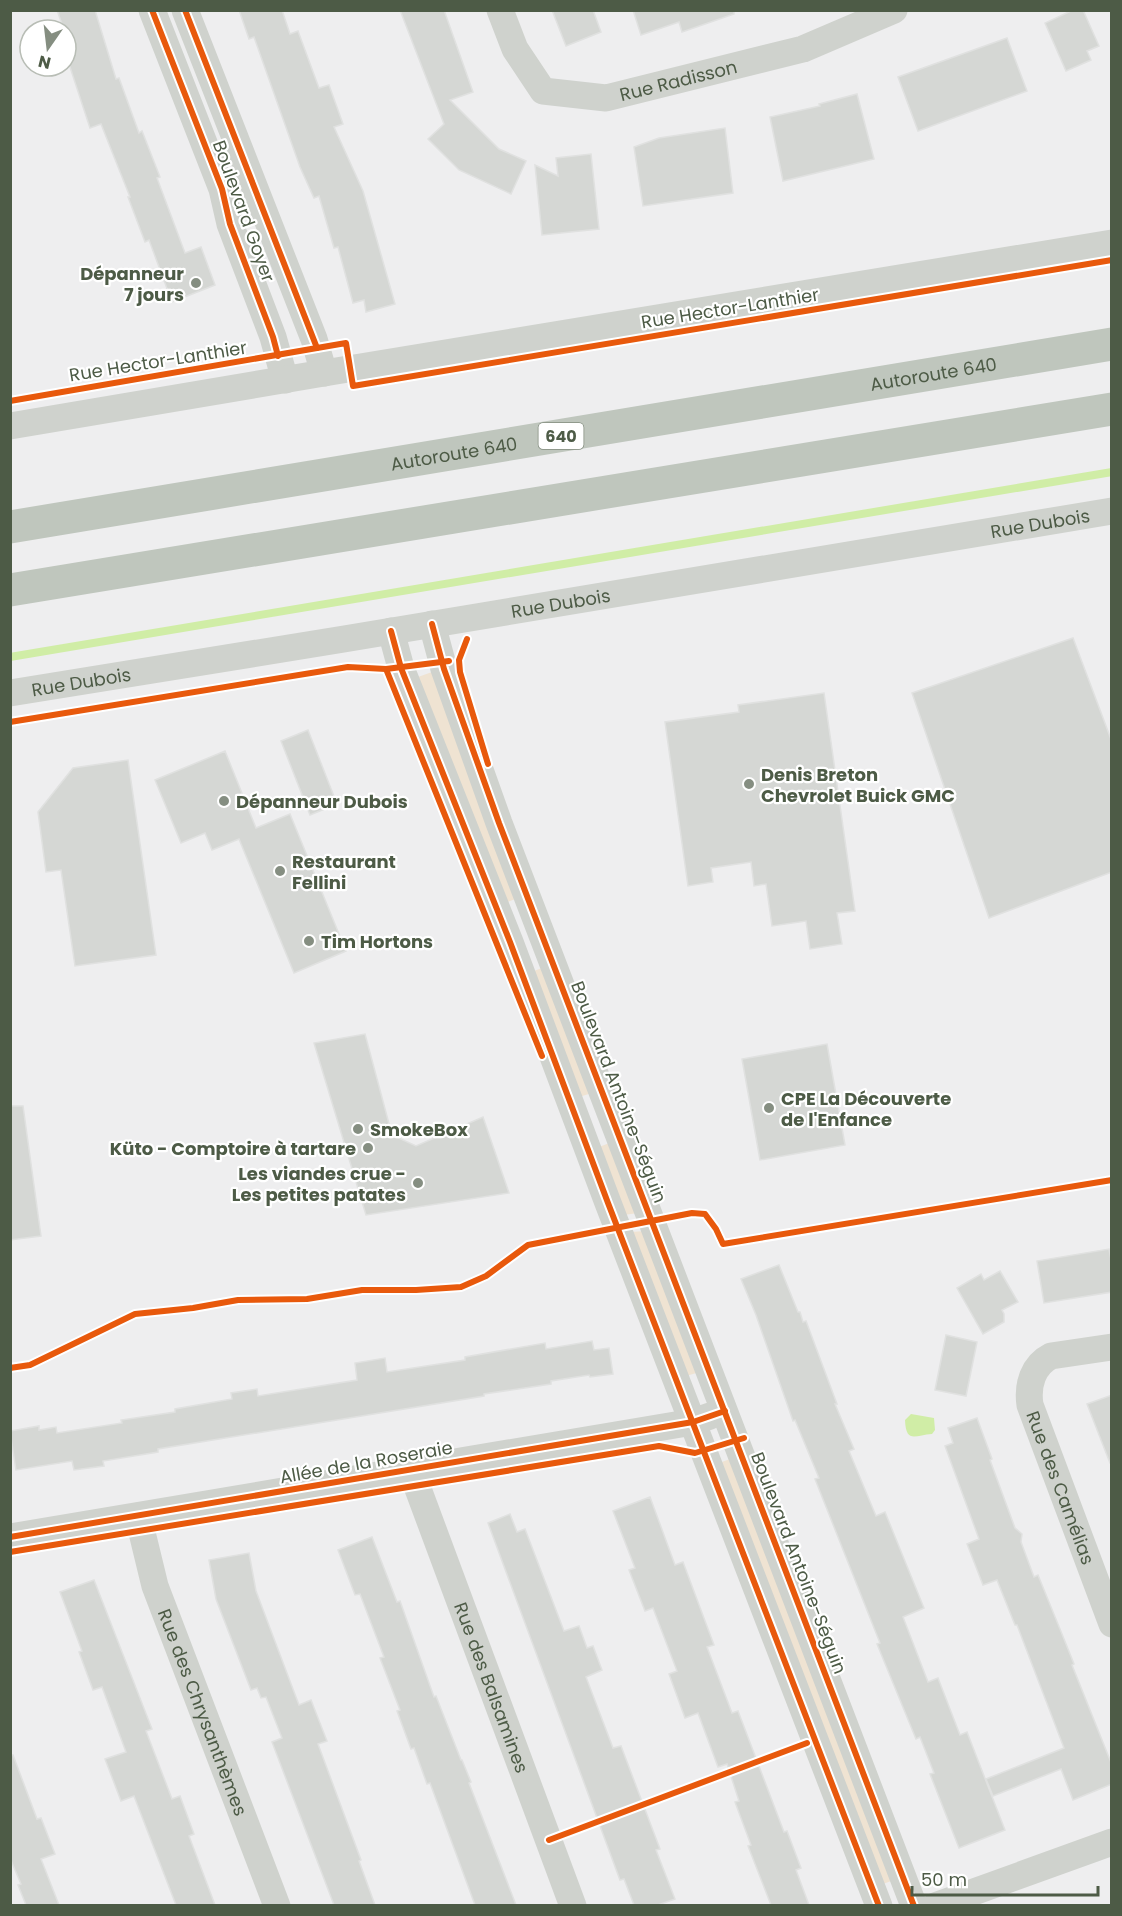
<svg xmlns="http://www.w3.org/2000/svg" width="1122" height="1916" viewBox="0 0 1122 1916" font-family="Poppins,sans-serif">
<rect width="100%" height="100%" fill="#eeeeef"/>
<!-- green -->
<g fill="#efe3d2">
<path d="M 432,672 L 518,898 L 505,903 L 418,677 Z"/>
<path d="M 545,967 L 592,1093 L 579,1097 L 531,972 Z"/>
<path d="M 612,1142 L 638,1213 L 624,1215 L 599,1147 Z"/>
<path d="M 646,1231 L 700,1372 L 686,1376 L 630,1232 Z"/>
<path d="M 733,1458 L 894,1880 L 880,1885 L 719,1463 Z"/>
</g>
<!-- water -->
<path fill="#d0eda6" d="M 911,1414 L 934,1418 L 935,1430 L 932,1434 C 915,1435 906,1444 905,1420 Z"/>
<g fill="none" stroke-linecap="round" stroke-linejoin="round">
<!-- stream -->
<path stroke="#d0eda6" stroke-width="8" d="M 10,657 L 1112,472"/>
</g>
<!-- building -->
<g fill="#d5d7d4" stroke="#e0e1e0" stroke-width="1.5">
<path d="M 57,10 L 95,10 L 116,79 L 119,78 L 139,133 L 142,131 L 160,177 L 157,178 L 185,253 L 201,247 L 215,285 L 172,302 L 149,240 L 145,242 L 128,197 L 130,197 L 101,124 L 90,128 L 66,55 L 66,30 L 64,30 Z"/>
<path d="M 239,10 L 282,10 L 290,34 L 298,31 L 319,88 L 329,85 L 343,124 L 334,127 L 363,191 L 395,304 L 366,312 L 364,300 L 353,303 L 338,247 L 334,248 L 319,196 L 314,198 L 300,167 L 254,37 L 249,39 Z"/>
<path d="M 400,10 L 444,10 L 473,92 L 450,100 L 499,149 L 526,161 L 511,194 L 459,170 L 428,139 L 444,124 Z"/>
<path d="M 552,10 L 593,10 L 601,32 L 566,46 Z"/>
<path d="M 633,10 L 734,10 L 734,14 L 682,32 L 679,22 L 641,35 Z"/>
<path d="M 1073,10 L 1083,10 L 1099,46 L 1087,51 L 1091,60 L 1066,71 L 1045,23 Z"/>
<path d="M 1007,38 L 1027,91 L 918,131 L 898,77 Z"/>
<path d="M 857,94 L 874,159 L 783,181 L 770,117 L 820,106 L 819,104 Z"/>
<path d="M 725,128 L 733,193 L 643,206 L 634,147 L 659,138 Z"/>
<path d="M 591,154 L 599,229 L 542,235 L 535,165 L 558,176 L 556,158 Z"/>
<path d="M 1073,638 L 1112,742 L 1112,872 L 989,918 L 912,693 Z"/>
<path d="M 824,693 L 855,911 L 837,913 L 842,944 L 810,949 L 806,921 L 772,926 L 766,884 L 754,886 L 751,862 L 711,868 L 713,882 L 688,886 L 665,722 L 739,712 L 738,705 Z"/>
<path d="M 308,730 L 337,804 L 310,815 L 281,741 Z"/>
<path d="M 225,751 L 256,828 L 290,814 L 346,951 L 294,973 L 239,839 L 212,850 L 205,833 L 181,843 L 155,780 Z"/>
<path d="M 128,760 L 156,955 L 75,966 L 61,870 L 46,872 L 38,812 L 73,768 Z"/>
<path d="M 365,1034 L 392,1135 L 416,1146 L 483,1117 L 509,1193 L 366,1215 L 314,1043 Z"/>
<path d="M 827,1044 L 845,1145 L 760,1160 L 742,1059 Z"/>
<path d="M 10,1106 L 23,1106 L 41,1236 L 10,1240 Z"/>
<path d="M 1109,1249 L 1112,1265 L 1112,1292 L 1044,1303 L 1037,1261 Z"/>
<path d="M 779,1265 L 798,1312 L 800,1312 L 803,1322 L 806,1321 L 837,1404 L 835,1404 L 854,1449 L 849,1451 L 876,1516 L 885,1512 L 924,1608 L 903,1617 L 928,1682 L 938,1678 L 960,1735 L 967,1732 L 1005,1830 L 959,1848 L 930,1774 L 934,1773 L 920,1737 L 916,1739 L 877,1644 L 880,1643 L 815,1479 L 819,1478 L 795,1420 L 793,1421 L 756,1315 L 741,1279 Z"/>
<path d="M 1000,1271 L 1018,1302 L 1002,1310 L 1004,1314 L 1004,1322 L 983,1334 L 957,1288 L 981,1274 L 984,1280 Z"/>
<path d="M 946,1335 L 977,1342 L 966,1396 L 935,1390 Z"/>
<path d="M 592,1341 L 594,1350 L 609,1348 L 613,1374 L 590,1377 L 589,1375 L 551,1381 L 551,1384 L 484,1394 L 484,1396 L 158,1449 L 158,1452 L 103,1461 L 104,1466 L 74,1470 L 72,1461 L 16,1470 L 10,1431 L 39,1426 L 39,1430 L 56,1427 L 57,1433 L 122,1423 L 121,1420 L 175,1412 L 175,1409 L 232,1399 L 231,1393 L 257,1389 L 258,1396 L 357,1380 L 355,1363 L 385,1358 L 387,1372 L 465,1360 L 465,1357 L 545,1343 L 546,1349 Z"/>
<path d="M 1112,1395 L 1112,1463 L 1110,1463 L 1087,1404 Z"/>
<path d="M 977,1418 L 992,1459 L 990,1460 L 1015,1528 L 1022,1534 L 1021,1542 L 1034,1577 L 1038,1575 L 1062,1634 L 1074,1664 L 1072,1665 L 1112,1765 L 1112,1784 L 1073,1800 L 1061,1769 L 993,1796 L 986,1779 L 1064,1748 L 1017,1625 L 1015,1625 L 997,1580 L 983,1585 L 967,1544 L 979,1539 L 945,1446 L 953,1443 L 948,1428 Z"/>
<path d="M 650,1497 L 675,1565 L 683,1562 L 714,1645 L 707,1647 L 732,1713 L 738,1711 L 784,1832 L 787,1831 L 801,1868 L 796,1870 L 809,1905 L 771,1905 L 748,1846 L 751,1845 L 735,1802 L 739,1801 L 727,1764 L 718,1767 L 698,1713 L 685,1718 L 669,1674 L 677,1671 L 653,1608 L 645,1611 L 629,1570 L 635,1568 L 613,1511 Z"/>
<path d="M 510,1514 L 517,1532 L 525,1529 L 564,1631 L 579,1626 L 587,1648 L 593,1646 L 602,1670 L 586,1677 L 613,1748 L 621,1746 L 660,1849 L 656,1850 L 675,1899 L 658,1905 L 634,1905 L 624,1879 L 620,1880 L 488,1523 Z"/>
<path d="M 372,1537 L 397,1602 L 400,1601 L 434,1697 L 436,1696 L 461,1760 L 462,1760 L 471,1782 L 469,1783 L 516,1905 L 475,1905 L 430,1783 L 427,1784 L 414,1748 L 411,1749 L 397,1711 L 400,1710 L 380,1658 L 384,1657 L 360,1594 L 355,1595 L 338,1550 Z"/>
<path d="M 249,1553 L 256,1591 L 299,1705 L 311,1700 L 327,1741 L 318,1744 L 361,1860 L 359,1861 L 375,1905 L 334,1905 L 272,1742 L 282,1738 L 266,1697 L 261,1698 L 257,1688 L 251,1690 L 216,1599 L 209,1560 Z"/>
<path d="M 94,1580 L 152,1729 L 146,1731 L 172,1799 L 180,1796 L 194,1834 L 189,1836 L 215,1905 L 176,1905 L 134,1796 L 121,1801 L 105,1759 L 126,1752 L 102,1687 L 93,1690 L 79,1652 L 82,1651 L 60,1592 Z"/>
<path d="M 10,1755 L 13,1755 L 37,1819 L 41,1818 L 55,1854 L 41,1859 L 59,1905 L 26,1905 L 18,1885 L 21,1884 L 10,1858 Z"/>
</g>
<g fill="none" stroke-linecap="round" stroke-linejoin="round">
<!-- minor -->
<g stroke="#cfd2cd" stroke-width="27">
<path d="M 152,10 L 222,189 L 230,224 L 273,337 L 285,380"/>
<path d="M 185,10 L 314,339 L 324,373"/>
<path id="s1" d="M 500,10 L 515,49 L 543,91 L 606,98 L 803,49 L 894,10"/>
<path d="M 10,426 L 324,373 L 1112,243"/>
<path d="M 432,624 L 444,669 L 499,823 L 914,1906"/>
<path d="M 391,631 L 401,668 L 510,942 L 608,1203 L 879,1906"/>
<path id="s2" d="M 10,693 L 344,639 L 1112,511"/>
<path id="s3" d="M 1112,1347 L 1051,1356 C 1033,1365 1027,1385 1030,1405 L 1112,1624"/>
<path id="s4" d="M 411,1470 L 573,1906"/>
<path id="s5" d="M 138,1516 L 155,1586 L 277,1906"/>
<path d="M 10,1537 L 693,1422 L 710,1416"/>
<path d="M 935,1906 L 1112,1842"/>
</g>
<!-- highway -->
<g stroke="#bfc6bd" stroke-width="33">
<path id="s6" d="M 10,527 L 1112,344"/>
<path d="M 10,590 L 1112,409"/>
</g>
<defs>
<g id="cycleway">
<path d="M 152,10 L 222,189 L 230,224 L 273,337 L 278,356"/>
<path d="M 185,10 L 317,348"/>
<path d="M 10,401 L 346,343 L 353,386 L 1112,260"/>
<path d="M 432,624 L 444,669 L 499,823 L 914,1906"/>
<path d="M 391,631 L 401,668 L 510,942 L 608,1203 L 879,1906"/>
<path d="M 467,639 L 459,660 L 460,672 L 488,764"/>
<path d="M 386,669 L 542,1056"/>
<path d="M 10,722 L 348,667 L 386,669 L 449,661"/>
<path d="M 10,1368 L 30,1365 L 135,1314 L 193,1308 L 238,1300 L 307,1299 L 362,1290 L 416,1290 L 461,1287 L 486,1276 L 528,1245 L 692,1213 L 705,1214 L 716,1229 L 723,1244 L 1112,1180"/>
<path d="M 10,1537 L 693,1422 L 725,1411"/>
<path d="M 10,1552 L 659,1446 L 695,1453 L 744,1438"/>
<path d="M 549,1840 L 807,1743"/>
</g>
</defs>
<!-- cycleway casing -->
<use href="#cycleway" stroke="#fff" stroke-width="10"/>
<!-- cycleway -->
<use href="#cycleway" stroke="#e8590c" stroke-width="6"/>
</g>
<!-- markers -->
<g fill="#858e81" stroke="#fff" stroke-width="2">
<circle cx="196" cy="283" r="6"/>
<circle cx="749" cy="784" r="6"/>
<circle cx="224" cy="801" r="6"/>
<circle cx="280" cy="871" r="6"/>
<circle cx="309" cy="941" r="6"/>
<circle cx="769" cy="1108" r="6"/>
<circle cx="358" cy="1129" r="6"/>
<circle cx="368" cy="1148" r="6"/>
<circle cx="418" cy="1183" r="6"/>
</g>
<g text-anchor="middle" dominant-baseline="central" stroke-width="4.5" stroke-linejoin="round" paint-order="stroke">
<!-- shield labels -->
<rect fill="#fff" stroke="#828c7e" stroke-width="1.5" x="538.5" y="423" width="45" height="26" rx="4.5"/>
<g font-size="16" font-weight="bold" fill="#4d5b46">
<text x="561" y="436">640</text>
</g>
<!-- street labels -->
<g font-size="18" fill="#4d5b46" stroke="#fff">
<text stroke="none"><textPath href="#s1" startOffset="230">Rue Radisson</textPath></text>
<text transform="translate(244 211) rotate(70)">Boulevard Goyer</text>
<text transform="translate(730 308) rotate(-9)">Rue Hector-Lanthier</text>
<text transform="translate(158 361) rotate(-9)">Rue Hector-Lanthier</text>
<text stroke="none"><textPath href="#s6" startOffset="936">Autoroute 640</textPath></text>
<text stroke="none"><textPath href="#s6" startOffset="450">Autoroute 640</textPath></text>
<text stroke="none"><textPath href="#s2" startOffset="1044">Rue Dubois</textPath></text>
<text stroke="none"><textPath href="#s2" startOffset="558">Rue Dubois</textPath></text>
<text stroke="none"><textPath href="#s2" startOffset="72">Rue Dubois</textPath></text>
<text transform="translate(619 1092) rotate(69)">Boulevard Antoine-Séguin</text>
<text transform="translate(366 1462) rotate(-10)">Allée de la Roseraie</text>
<text stroke="none"><textPath href="#s3" startOffset="207">Rue des Camélias</textPath></text>
<text transform="translate(799 1563) rotate(69)">Boulevard Antoine-Séguin</text>
<text stroke="none"><textPath href="#s4" startOffset="232">Rue des Balsamines</textPath></text>
<text stroke="none"><textPath href="#s5" startOffset="207">Rue des Chrysanthèmes</textPath></text>
</g>
<!-- poi labels -->
<g font-size="18" font-weight="bold" fill="#4d5b46" stroke="#fff" text-anchor="start">
<text x="184" y="273" text-anchor="end">Dépanneur<tspan x="184" dy="21">7 jours</tspan></text>
<text x="761" y="774">Denis Breton<tspan x="761" dy="21">Chevrolet Buick GMC</tspan></text>
<text x="236" y="801">Dépanneur Dubois</text>
<text x="292" y="861">Restaurant<tspan x="292" dy="21">Fellini</tspan></text>
<text x="321" y="941">Tim Hortons</text>
<text x="781" y="1098">CPE La Découverte<tspan x="781" dy="21">de l'Enfance</tspan></text>
<text x="370" y="1129">SmokeBox</text>
<text x="356" y="1148" text-anchor="end">Küto - Comptoire à tartare</text>
<text x="406" y="1173" text-anchor="end">Les viandes crue -<tspan x="406" dy="21">Les petites patates</tspan></text>
</g>
</g>
<!-- border -->
<rect width="1122" height="1916" fill="none" stroke="#4d5b46" stroke-width="24"/>
<!-- north arrow -->
<g transform="translate(48 48) rotate(194)"><circle r="28" fill="#ffffff" stroke="#b8bdb5" stroke-width="1.5"/>
<path d="M0-4.5L10 22L0 15L-10 22Z" fill="#858e81"/>
<text y="-9" font-size="16" font-weight="bold" text-anchor="middle" fill="#4d5b46">N</text>
</g>
<!-- scale -->
<path d="M912 1886v9h186v-9" fill="none" stroke="#4d5b46" stroke-width="3"/>
<text x="921" y="1886" font-size="18" fill="#4d5b46" stroke="#ffffff" stroke-width="4.5" paint-order="stroke">50 m</text>
</svg>
